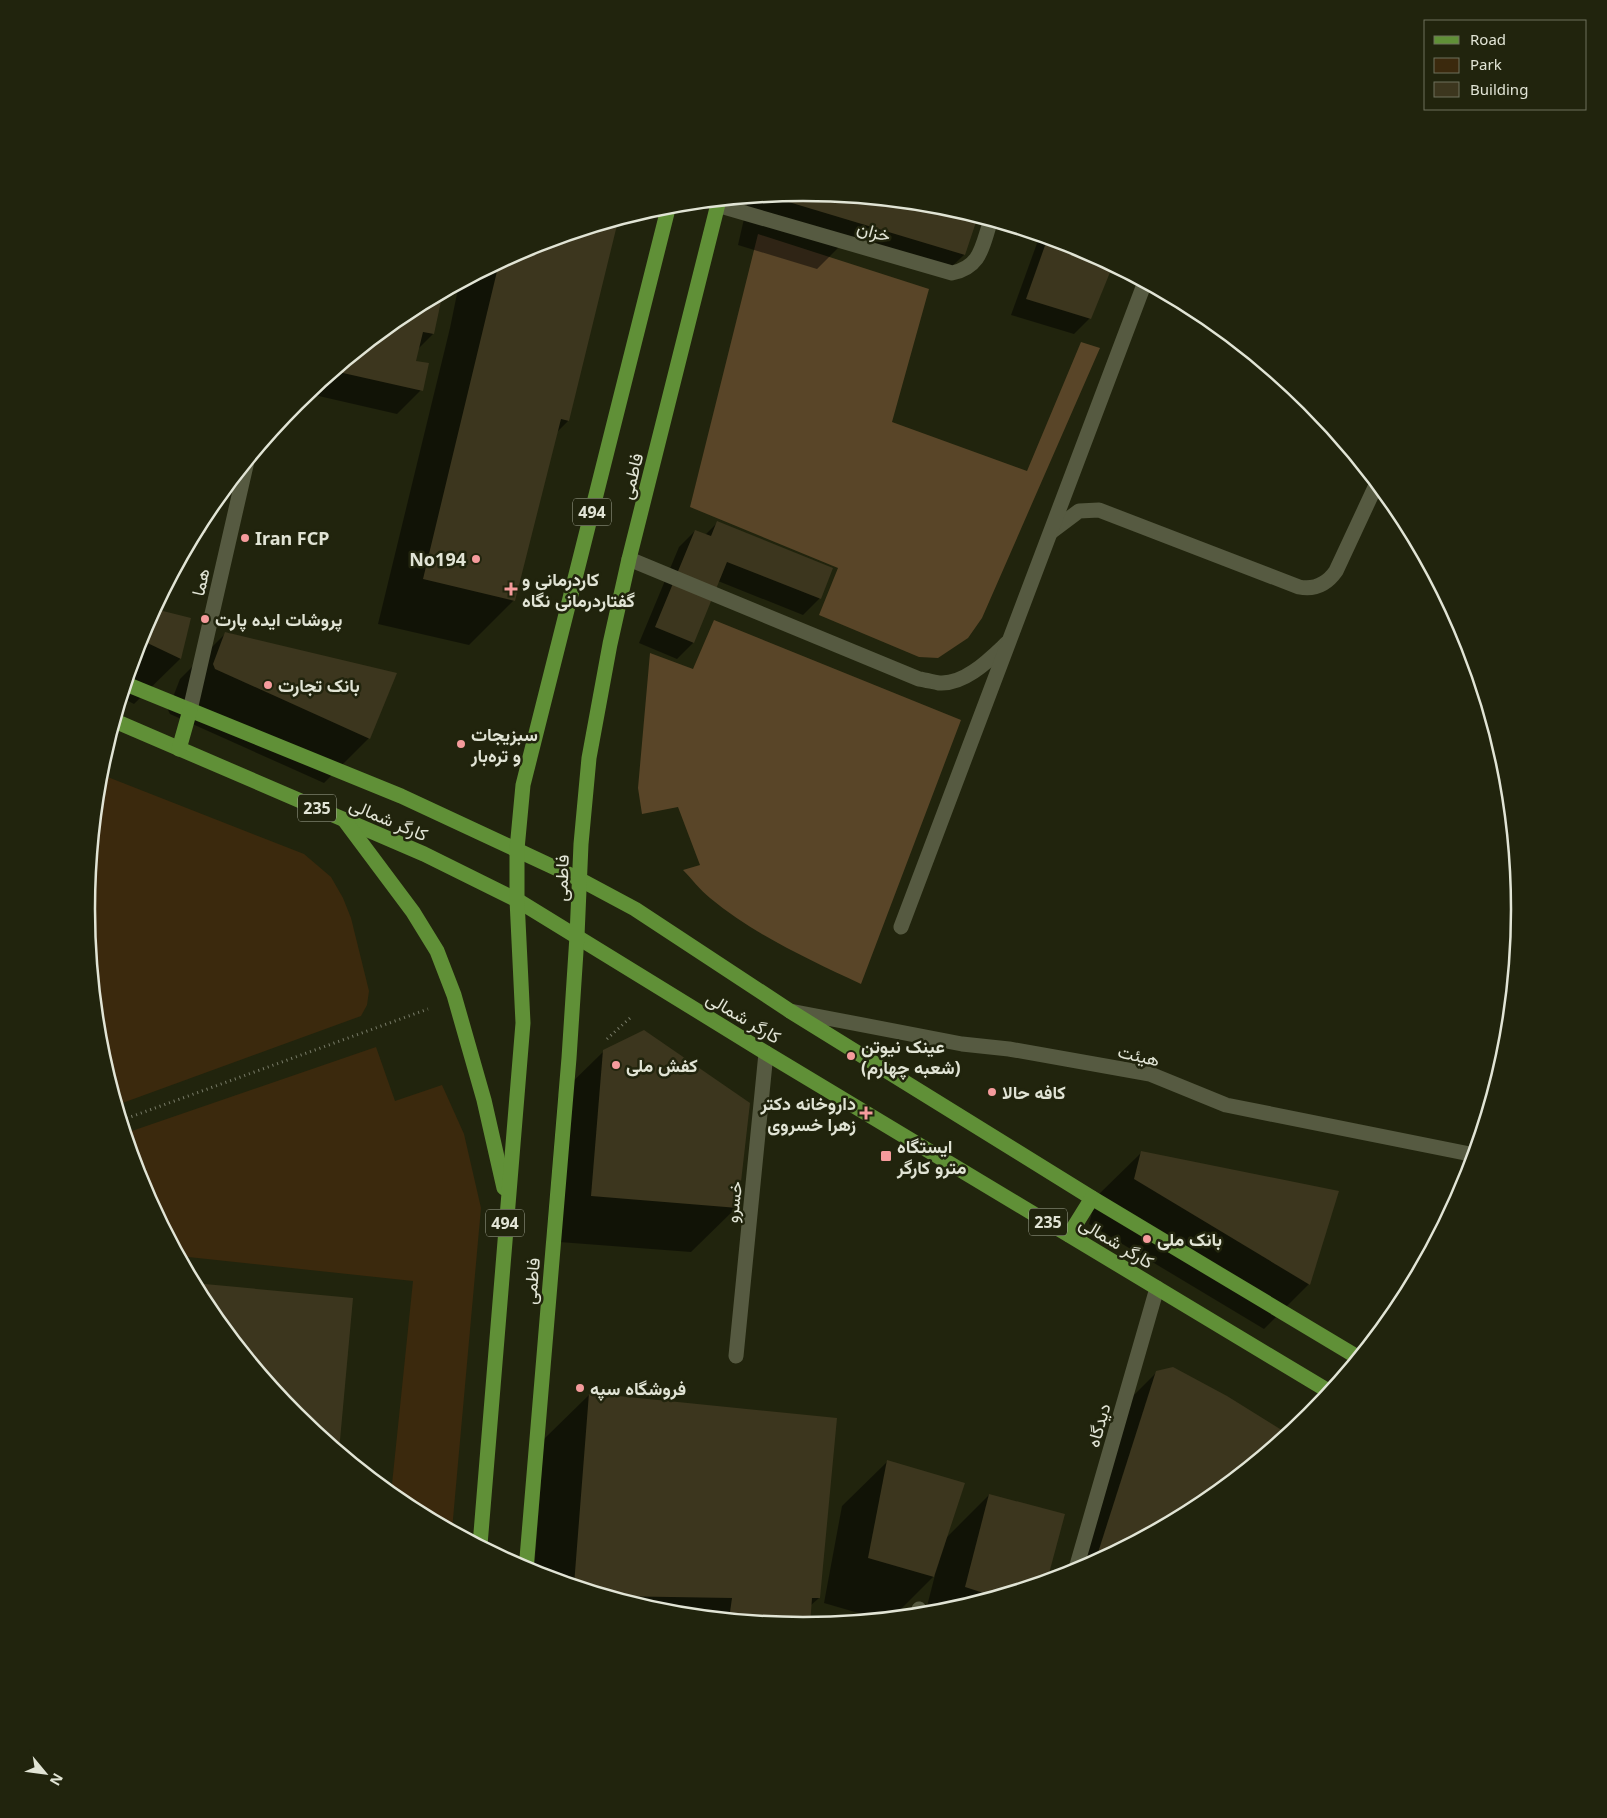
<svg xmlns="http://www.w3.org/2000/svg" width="1607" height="1818" viewBox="0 0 1607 1818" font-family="'Noto Sans',Vazirmatn,sans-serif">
<rect width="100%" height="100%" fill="#21240d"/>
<!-- green -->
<g fill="#3b290d">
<path d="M 100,774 L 304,854 L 331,877 L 343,898 L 351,918 L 369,991 L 367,1005 L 361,1016 L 117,1105 L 100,1049 L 86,909 Z"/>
<path d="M 376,1047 L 395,1101 L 442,1085 L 464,1134 L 481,1208 L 452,1530 L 405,1505 L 391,1494 L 413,1281 L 179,1256 L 141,1183 L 126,1133 Z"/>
</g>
<!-- forest -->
<g fill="#594528">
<path d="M 758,234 L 929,289 L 892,422 L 1027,471 L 1081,342 L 1100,348 L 982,618 L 968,638 L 938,658 L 919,657 L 819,615 L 838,568 L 690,507 Z"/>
<path d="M 714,620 L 961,720 L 861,984 C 808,959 755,935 710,898 C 700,890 692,879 683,870 L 700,865 L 678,807 L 642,814 L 638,788 L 650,653 L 693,669 Z"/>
</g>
<!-- shadow -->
<g fill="#0007">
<path d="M 804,192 L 944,206 L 977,216 L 964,255 L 947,271 L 846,240 L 817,269 L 738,245 L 749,197 Z"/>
<path d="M 613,221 L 617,222 L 568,421 L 557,432 L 514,600 L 469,645 L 378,624 L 450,328 L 459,284 L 529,246 Z"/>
<path d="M 1040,235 L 1078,246 L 1090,318 L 1074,334 L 1011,315 Z"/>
<path d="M 405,312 L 433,334 L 417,350 L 415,362 L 421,390 L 397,414 L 310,394 L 311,390 Z"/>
<path d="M 207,510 L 205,532 L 185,552 Z"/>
<path d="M 717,523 L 831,568 L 819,599 L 803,615 L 718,581 L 693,643 L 677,659 L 639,643 L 679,547 L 695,531 L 705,535 Z"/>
<path d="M 154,610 L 190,619 L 180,659 L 134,704 L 122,698 L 141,634 Z"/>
<path d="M 225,634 L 369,738 L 324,783 L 170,714 L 168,710 L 180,679 Z"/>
<path d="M 604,1051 L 737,1207 L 691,1252 L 546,1241 L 558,1096 Z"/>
<path d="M 1142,1152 L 1309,1284 L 1264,1329 L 1089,1224 L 1096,1197 Z"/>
<path d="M 1157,1372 L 1226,1397 L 1287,1435 L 1202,1506 L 1077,1572 L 1132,1397 Z"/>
<path d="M 590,1394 L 819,1598 L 810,1606 L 809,1626 L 663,1612 L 534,1573 L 544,1439 Z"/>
<path d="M 888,1461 L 945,1539 L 989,1495 L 1064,1515 L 1045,1582 L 943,1613 L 925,1614 L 935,1575 L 892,1618 L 879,1619 L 824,1603 L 842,1506 Z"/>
</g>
<!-- building -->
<g fill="#3c361e">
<path d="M 804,192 L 944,206 L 978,216 L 965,255 L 782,200 L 784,194 Z"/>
<path d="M 616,220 L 618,221 L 569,421 L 561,419 L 515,601 L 423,579 L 499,263 L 529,246 Z"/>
<path d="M 1048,237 L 1078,246 L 1113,265 L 1091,319 L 1026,299 Z"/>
<path d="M 443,292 L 434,334 L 423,332 L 416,361 L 429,363 L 423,391 L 334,371 L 405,312 Z"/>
<path d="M 213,503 L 206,533 L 197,530 L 207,510 Z"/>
<path d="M 717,521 L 833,568 L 821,599 L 727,562 L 694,643 L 655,627 L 695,530 L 711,536 Z"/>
<path d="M 155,609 L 191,618 L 181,659 L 139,639 Z"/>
<path d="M 225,632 L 397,673 L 370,739 L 215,669 L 213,664 Z"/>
<path d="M 644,1030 L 750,1103 L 738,1208 L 591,1196 L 603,1050 Z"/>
<path d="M 1141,1151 L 1339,1191 L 1310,1285 L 1134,1179 Z"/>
<path d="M 194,1283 L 353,1298 L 339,1451 L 296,1416 L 207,1307 Z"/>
<path d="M 1173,1367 L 1227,1396 L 1288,1434 L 1202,1506 L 1095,1562 L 1156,1371 Z"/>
<path d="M 589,1393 L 837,1418 L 820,1598 L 812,1598 L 810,1626 L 729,1619 L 732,1598 L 609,1596 L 574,1585 Z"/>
<path d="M 887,1460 L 965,1483 L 934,1577 L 868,1558 Z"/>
<path d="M 989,1494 L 1065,1514 L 1047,1581 L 996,1597 L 965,1587 Z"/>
</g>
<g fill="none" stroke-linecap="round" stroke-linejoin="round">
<!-- path -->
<g stroke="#797c69" stroke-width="3" stroke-dasharray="1 4" stroke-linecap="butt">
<path d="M 607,1039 L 630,1018"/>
<path d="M 122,1120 L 428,1009"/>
</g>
<!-- minor -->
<g stroke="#565a41" stroke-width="15">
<path d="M 717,205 L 952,273 C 982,267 982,245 991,220"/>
<path d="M 1051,532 L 1079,511 L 1099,510 L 1299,587 C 1315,590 1327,584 1336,571 L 1377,483"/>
<path d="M 629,559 L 919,679 C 926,680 933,682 939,683 C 965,685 990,659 1007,643"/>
<path d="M 190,710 L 247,461"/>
<path d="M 901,927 L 1145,282"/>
<path d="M 790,1011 L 962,1044 L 1009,1049 L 1150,1074 L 1226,1105 L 1475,1155"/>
<path d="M 736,1356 L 766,1053"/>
<path d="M 1075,1572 L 1157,1288"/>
<path d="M 918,1615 L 919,1609"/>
</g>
<!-- major -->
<g stroke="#609037" stroke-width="15">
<path d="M 126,684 L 401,796 L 579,879 L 635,909 L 790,1011 L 1092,1198 L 1359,1358"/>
<path d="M 115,721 L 424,854 L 517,900 L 766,1053 L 1330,1392"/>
<path d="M 179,749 L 190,710"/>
<path d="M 345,821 L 413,912 L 437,951 L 454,995 L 484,1100 L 504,1188"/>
<path d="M 1069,1235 L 1092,1198"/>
<path d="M 480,1545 L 523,1023 L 517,900 L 517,849 L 523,785 L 669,205"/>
<path d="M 526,1570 L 569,1058 L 577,936 L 581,844 L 589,758 L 610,644 L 629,559 L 719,200"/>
</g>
</g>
<!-- markers -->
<g fill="#f59b9c" stroke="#21240d" stroke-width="2">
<circle cx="245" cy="538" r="5"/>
<circle cx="476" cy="559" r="5"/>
<path d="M508.5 581.5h5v5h5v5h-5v5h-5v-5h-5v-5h5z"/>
<circle cx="205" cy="619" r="5"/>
<circle cx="268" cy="685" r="5"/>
<circle cx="461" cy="744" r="5"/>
<circle cx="851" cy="1056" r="5"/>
<circle cx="616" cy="1065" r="5"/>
<circle cx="992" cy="1092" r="5"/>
<path d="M863.5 1105.5h5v5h5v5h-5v5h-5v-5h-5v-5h5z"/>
<rect x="880" y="1150" width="12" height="12" rx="2.5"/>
<circle cx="1147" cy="1239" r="5"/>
<circle cx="580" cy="1388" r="5"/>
</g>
<g text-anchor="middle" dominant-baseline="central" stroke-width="5" stroke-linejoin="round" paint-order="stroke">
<!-- shield labels -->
<g fill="#21240d" stroke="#a7aa99" stroke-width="1">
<rect x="573" y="498.5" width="38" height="27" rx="4"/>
<rect x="298" y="794.5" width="38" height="27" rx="4"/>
<rect x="1029" y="1208.5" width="38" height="27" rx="4"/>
<rect x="486" y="1209.5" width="38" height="27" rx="4"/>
</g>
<g font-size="16" font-weight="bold" fill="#e1e4d5">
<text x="592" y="512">494</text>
<text x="317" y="808">235</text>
<text x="1048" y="1222">235</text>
<text x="505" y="1223">494</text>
</g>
<!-- street labels -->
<g font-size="18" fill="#e1e4d5" stroke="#21240d">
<text transform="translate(874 231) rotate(16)">خزان</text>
<text transform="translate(631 476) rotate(-76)">فاطمی</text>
<text transform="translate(200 582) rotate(-77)">هما</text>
<text transform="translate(389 819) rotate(23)">کارگر شمالی</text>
<text transform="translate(561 878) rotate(-88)">فاطمی</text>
<text transform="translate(744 1017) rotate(31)">کارگر شمالی</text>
<text transform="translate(1139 1055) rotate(13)">هیئت</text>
<text transform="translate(733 1202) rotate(-84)">خسرو</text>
<text transform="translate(1117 1242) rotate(31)">کارگر شمالی</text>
<text transform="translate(531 1281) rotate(-85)">فاطمی</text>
<text transform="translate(1098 1425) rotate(-74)">دیدگاه</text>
</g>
<!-- poi labels -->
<g font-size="18" font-weight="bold" fill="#e1e4d5" stroke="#21240d" text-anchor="start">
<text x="255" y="538">Iran FCP</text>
<text x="466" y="559" text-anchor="end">No194</text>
<text x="522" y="579">کاردرمانی و<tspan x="522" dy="21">گفتاردرمانی نگاه</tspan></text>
<text x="215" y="619">پروشات ایده پارت</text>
<text x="278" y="685">بانک تجارت</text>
<text x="471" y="734">سبزیجات<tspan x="471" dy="21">و تره‌بار</tspan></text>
<text x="861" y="1046">عینک نیوتن<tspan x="861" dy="21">(شعبه چهارم)</tspan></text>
<text x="626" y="1065">کفش ملی</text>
<text x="1002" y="1092">کافه حالا</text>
<text x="856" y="1103" text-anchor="end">داروخانه دکتر<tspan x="856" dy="21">زهرا خسروی</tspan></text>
<text x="897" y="1146">ایستگاه<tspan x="897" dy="21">مترو کارگر</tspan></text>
<text x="1157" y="1239">بانک ملی</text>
<text x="590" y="1388">فروشگاه سپه</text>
</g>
</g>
<!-- crop -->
<path d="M0 0H1607V1818H0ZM95 909a708 708 0 1 1 1416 0a708 708 0 1 1-1416 0Z" fill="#21240d" fill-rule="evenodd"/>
<path fill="none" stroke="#e1e4d5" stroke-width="2.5" d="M95 909a708 708 0 1 1 1416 0a708 708 0 1 1-1416 0Z"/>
<!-- legend -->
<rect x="1424" y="20" width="162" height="90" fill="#21240d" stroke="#6e715d"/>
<rect x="1434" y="36" width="25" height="8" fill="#609037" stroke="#6e715d"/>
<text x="1470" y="45" font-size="15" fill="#e1e4d5">Road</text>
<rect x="1434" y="58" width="25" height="15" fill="#3b290d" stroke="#6e715d"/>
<text x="1470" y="70" font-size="15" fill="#e1e4d5">Park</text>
<rect x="1434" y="82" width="25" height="15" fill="#3c361e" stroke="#6e715d"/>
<text x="1470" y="95" font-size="15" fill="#e1e4d5">Building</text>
<!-- north arrow -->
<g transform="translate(45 1773) rotate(119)" stroke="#21240d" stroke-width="4" paint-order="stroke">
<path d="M0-4L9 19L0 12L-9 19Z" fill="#e1e4d5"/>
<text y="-8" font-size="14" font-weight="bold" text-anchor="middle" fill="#e1e4d5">N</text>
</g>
</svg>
